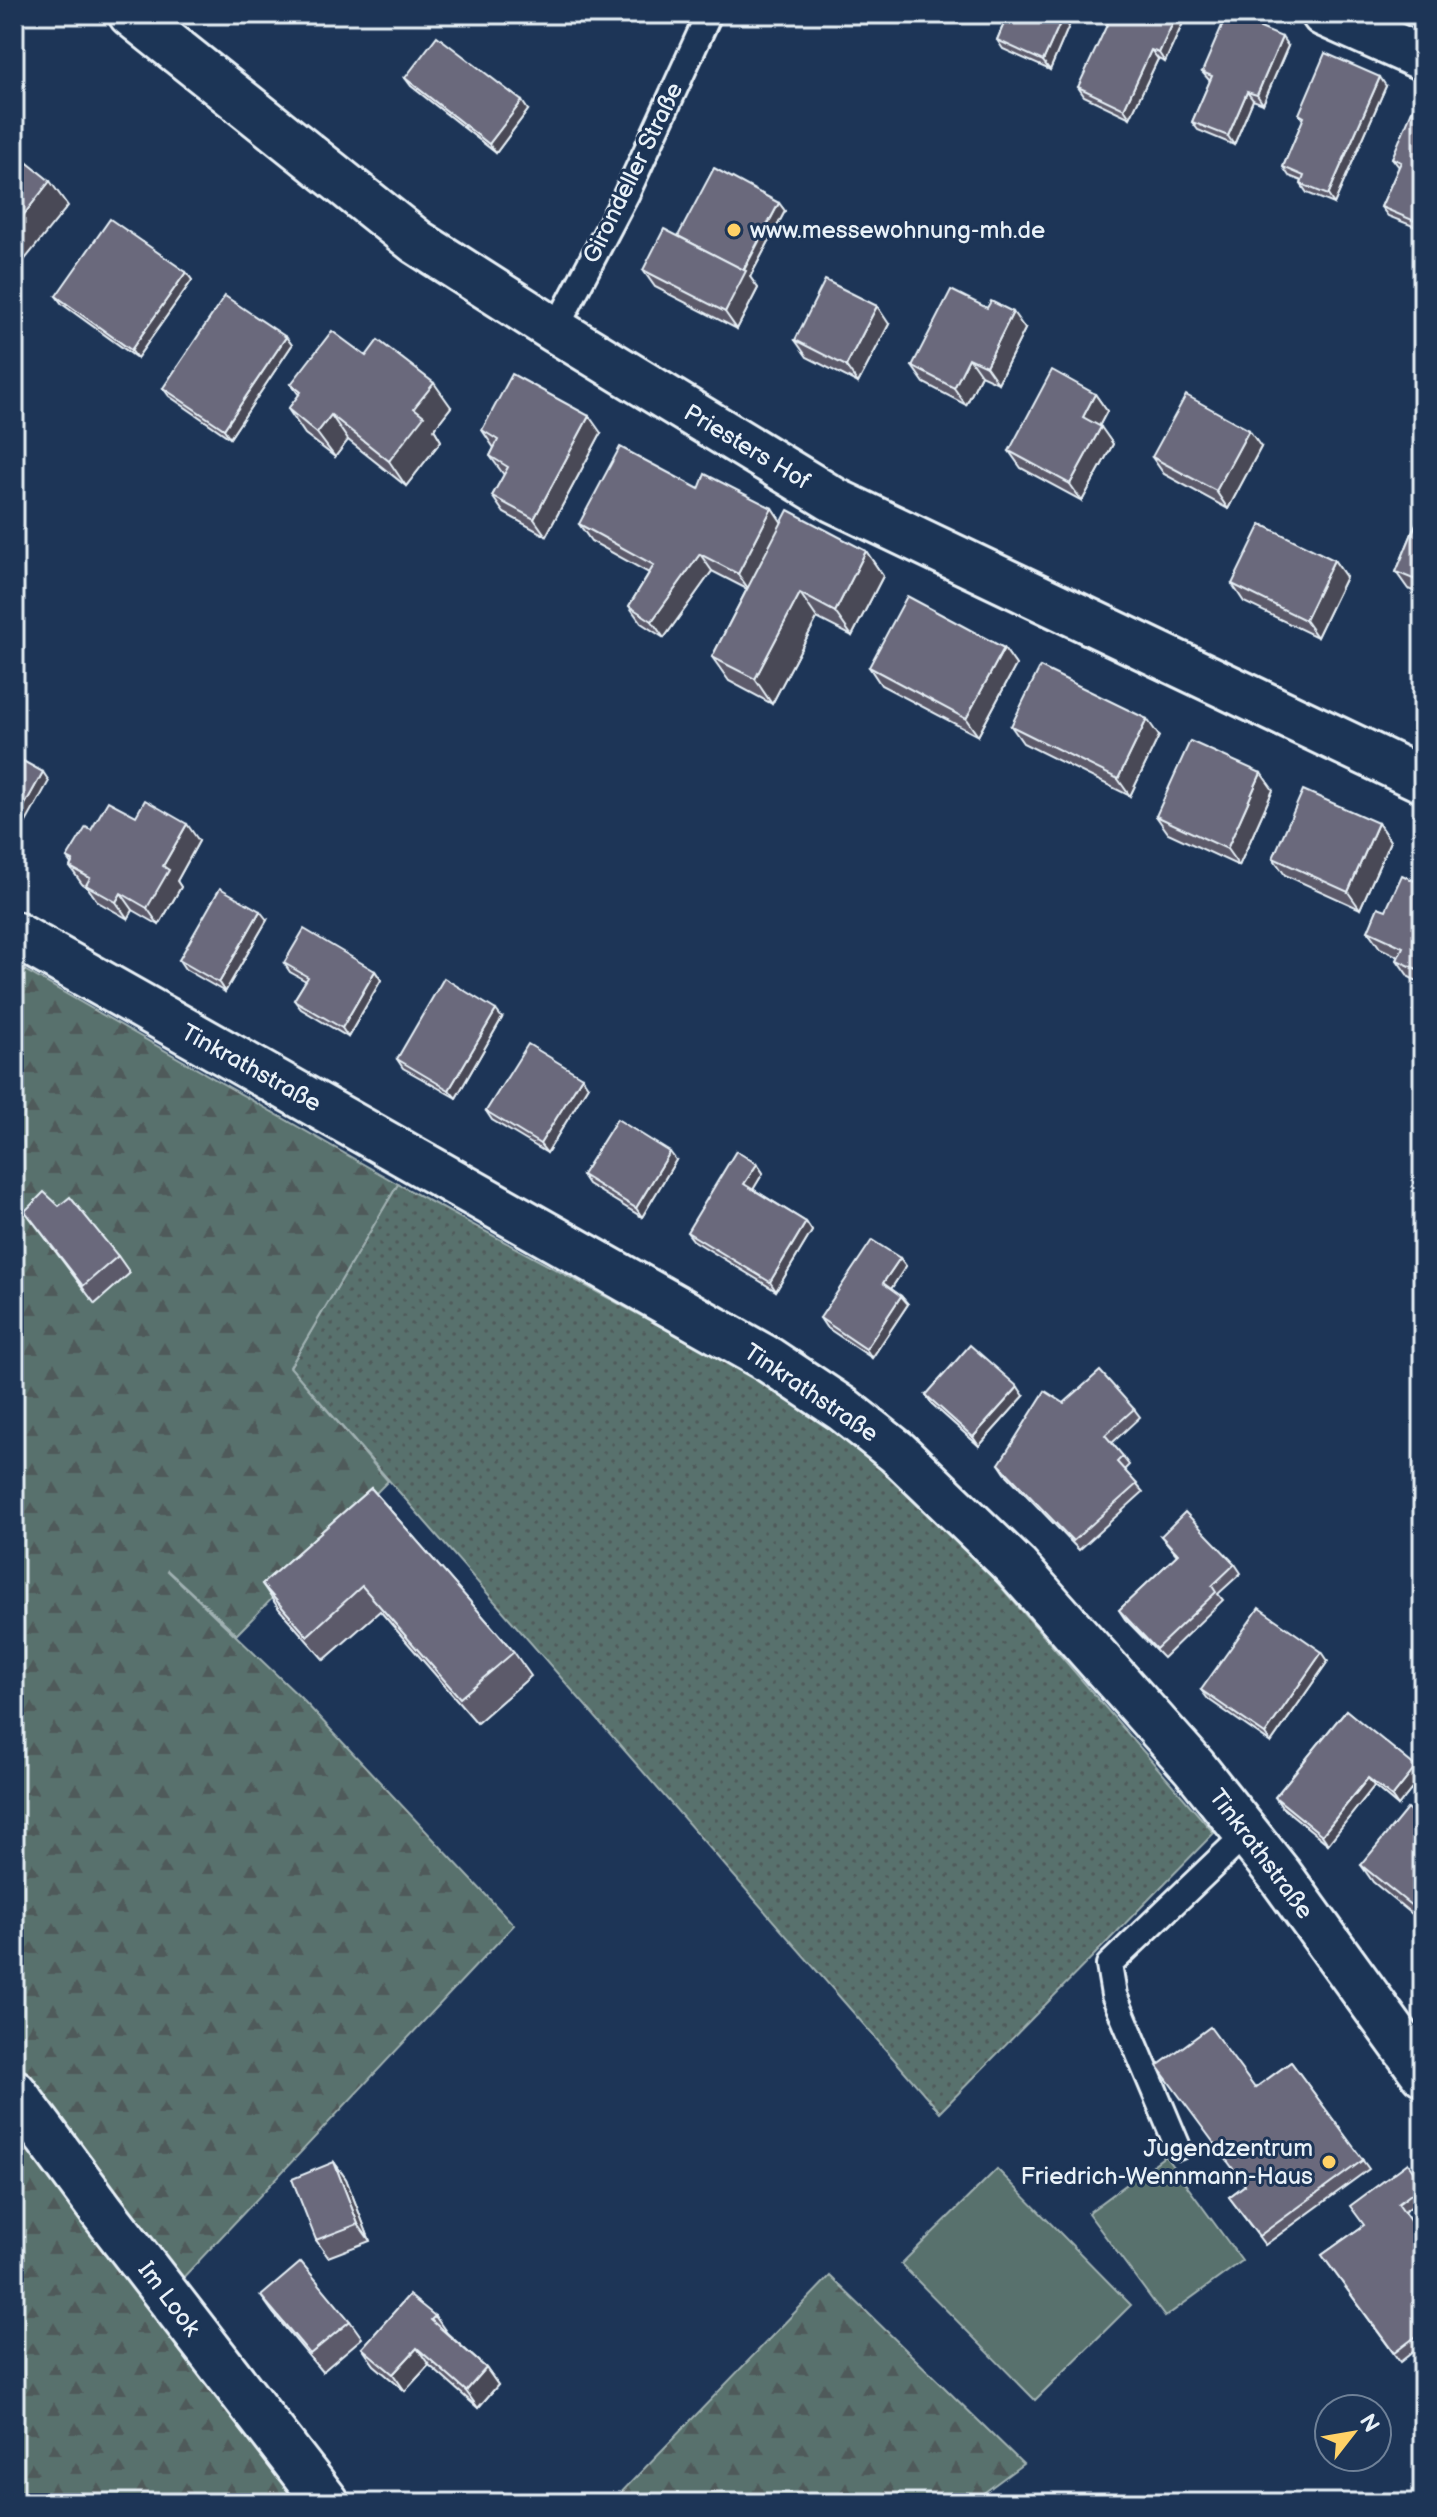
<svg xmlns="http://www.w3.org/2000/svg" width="1437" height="2517" viewBox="0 0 1437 2517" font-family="'Balsamiq Sans',sans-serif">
<defs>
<pattern id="green-dots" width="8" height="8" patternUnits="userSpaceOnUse" patternTransform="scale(2)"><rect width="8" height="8" fill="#59716d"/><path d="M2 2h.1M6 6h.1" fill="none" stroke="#4f5a5a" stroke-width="1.8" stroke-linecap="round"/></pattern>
<pattern id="forest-firs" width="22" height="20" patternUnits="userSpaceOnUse" patternTransform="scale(2)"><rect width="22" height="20" fill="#59716d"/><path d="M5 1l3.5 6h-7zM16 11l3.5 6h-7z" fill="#4f5a5a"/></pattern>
</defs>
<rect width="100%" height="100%" fill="#1d3557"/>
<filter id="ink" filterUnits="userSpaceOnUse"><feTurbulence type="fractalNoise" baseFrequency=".0125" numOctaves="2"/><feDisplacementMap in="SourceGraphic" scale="16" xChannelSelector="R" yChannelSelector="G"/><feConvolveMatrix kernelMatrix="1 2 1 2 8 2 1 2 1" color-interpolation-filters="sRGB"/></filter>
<g filter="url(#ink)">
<!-- green -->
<path fill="url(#green-dots)" stroke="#a0b1b2" stroke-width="2" d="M 398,1184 L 800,1402 L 944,1521 L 1214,1833 L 940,2112 L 290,1367 Z"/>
<!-- forest -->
<g fill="url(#forest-firs)" stroke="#a0b1b2" stroke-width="2">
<path d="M 14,964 L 398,1184 L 290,1367 L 388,1481 L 237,1634 L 167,1570 L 303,1700 L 514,1925 L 163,2299 L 321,2503 L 14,2503 Z"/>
<path d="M 830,2276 L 1023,2464 L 970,2503 L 611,2503 Z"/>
</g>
<!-- pitch -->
<g fill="#59716d" stroke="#a0b1b2" stroke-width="2">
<path d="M 1165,2156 L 1242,2261 L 1165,2317 L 1088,2213 Z"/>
<path d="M 997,2169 L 1131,2305 L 1035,2400 L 901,2264 Z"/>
</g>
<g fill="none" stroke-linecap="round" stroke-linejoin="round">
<defs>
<g id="lane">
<path d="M 555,330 L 626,195 L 709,14"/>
<path d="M 1178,2147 L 1114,1995 L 1109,1965 L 1247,1833"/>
</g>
<g id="street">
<path d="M 131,14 L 417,242 L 555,330 L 834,500 L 1423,780"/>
<path d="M 1324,14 L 1423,58"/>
<path d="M 14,934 L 769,1360 L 844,1410 L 897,1452 L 1016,1567 L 1194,1767 L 1279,1874 L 1423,2073"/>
<path d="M 14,2092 L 102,2211 L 327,2503"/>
</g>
</defs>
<!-- lane casing -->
<use href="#lane" stroke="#e8f1f8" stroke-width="30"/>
<!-- street casing -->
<use href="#street" stroke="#e8f1f8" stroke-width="50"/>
<!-- lane -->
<use href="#lane" stroke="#1d3557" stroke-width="24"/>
<!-- street -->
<use href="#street" stroke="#1d3557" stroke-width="44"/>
</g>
<!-- wall -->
<g fill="#5b5a6b" stroke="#e8f1f8" stroke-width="2">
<path d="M 1008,14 L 1074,14 L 1050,70 L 1003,49 L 997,40 Z"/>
<path d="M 1187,14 L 1165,62 L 1158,59 L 1130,118 L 1084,96 L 1078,87 Z"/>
<path d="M 1288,46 L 1263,104 L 1253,100 L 1234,145 L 1198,130 L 1192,122 L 1210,81 L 1202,72 Z"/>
<path d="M 405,78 L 528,110 L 496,153 L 411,86 Z"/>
<path d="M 1386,86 L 1334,204 L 1307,193 L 1301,184 L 1302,181 L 1289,176 L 1283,167 L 1303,120 L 1299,114 Z"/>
<path d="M 1423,101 L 1423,230 L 1388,216 L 1381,207 L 1399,167 L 1392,158 Z"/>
<path d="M 779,203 L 785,211 L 750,277 L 758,288 L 737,329 L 655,287 L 643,270 L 678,236 Z"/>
<path d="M 186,272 L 192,280 L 137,358 L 62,304 L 56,296 Z"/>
<path d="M 889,324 L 858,383 L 807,357 L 795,340 Z"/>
<path d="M 1025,329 L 998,383 L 981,375 L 966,405 L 924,383 L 912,366 Z"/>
<path d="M 286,337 L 292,345 L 230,438 L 169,396 L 163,388 Z"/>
<path d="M 366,356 L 451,407 L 434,429 L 441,441 L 406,486 L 348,440 L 335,457 L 305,434 L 288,409 L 299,395 L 291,384 Z"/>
<path d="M 1095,394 L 1107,411 L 1099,426 L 1113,444 L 1082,501 L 1021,468 L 1009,451 Z"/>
<path d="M 482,430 L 601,433 L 546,536 L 504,513 L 492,496 L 504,475 L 490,456 L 494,448 Z"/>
<path d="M 1261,447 L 1228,509 L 1164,474 L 1152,457 Z"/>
<path d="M 699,489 L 772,508 L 781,522 L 866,551 L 883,576 L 852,636 L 817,618 L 772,704 L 729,681 L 712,657 L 747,589 L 712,571 L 664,638 L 641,623 L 629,606 L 649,573 L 591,541 L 579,524 Z"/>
<path d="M 1423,507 L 1423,595 L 1408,589 L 1396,572 Z"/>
<path d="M 1334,560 L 1346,577 L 1317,637 L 1244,602 L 1232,584 Z"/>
<path d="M 1004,648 L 1016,665 L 978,736 L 881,685 L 869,667 Z"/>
<path d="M 1011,726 L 1159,736 L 1130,796 L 1023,743 Z"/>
<path d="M 1273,790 L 1239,866 L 1168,833 L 1156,816 Z"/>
<path d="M 136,816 L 199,841 L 177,881 L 181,887 L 159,925 L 133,910 L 128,919 L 98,902 L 88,888 L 82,884 L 70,867 L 71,864 L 67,858 L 91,830 Z"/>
<path d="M 1378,823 L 1390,841 L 1360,909 L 1285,875 L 1273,858 Z"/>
<path d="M 1423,885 L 1423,984 L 1409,977 L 1397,960 L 1399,957 L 1380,948 L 1368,931 L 1386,910 Z"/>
<path d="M 267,920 L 225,992 L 185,969 L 179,960 Z"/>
<path d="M 284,963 L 375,971 L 381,980 L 348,1037 L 301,1009 L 294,1000 L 306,981 L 290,972 Z"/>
<path d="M 502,1018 L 456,1098 L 403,1068 L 397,1059 Z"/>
<path d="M 588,1086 L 547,1153 L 492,1120 L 486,1111 Z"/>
<path d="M 676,1160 L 642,1217 L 588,1184 L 582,1175 Z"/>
<path d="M 757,1164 L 763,1173 L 753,1189 L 806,1222 L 812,1231 L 776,1291 L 693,1240 L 687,1232 Z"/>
<path d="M 59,1206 L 118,1256 L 130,1273 L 95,1304 L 25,1211 Z"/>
<path d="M 900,1258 L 906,1266 L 891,1289 L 901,1296 L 908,1304 L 872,1358 L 826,1327 L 820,1318 Z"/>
<path d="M 926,1395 L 1024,1396 L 979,1446 L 932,1404 Z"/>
<path d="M 1064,1403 L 1134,1409 L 1140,1417 L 1112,1443 L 1129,1465 L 1124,1470 L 1143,1492 L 1079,1550 L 1005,1473 L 999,1464 Z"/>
<path d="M 371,1488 L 514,1652 L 531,1676 L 477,1723 L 380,1611 L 324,1660 L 279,1609 L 262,1584 Z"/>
<path d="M 1161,1536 L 1235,1564 L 1241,1573 L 1218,1594 L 1223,1600 L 1163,1658 L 1125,1619 L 1119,1610 L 1177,1555 Z"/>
<path d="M 1328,1661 L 1271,1743 L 1208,1699 L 1201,1690 Z"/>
<path d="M 1346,1710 L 1422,1776 L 1398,1806 L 1374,1786 L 1328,1844 L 1281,1806 L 1275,1797 Z"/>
<path d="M 1423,1823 L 1423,1923 L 1373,1882 L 1361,1865 Z"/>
<path d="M 1291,2062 L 1369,2169 L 1265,2245 L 1229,2197 L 1245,2185 L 1255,2088 Z"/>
<path d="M 334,2162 L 346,2179 L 370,2241 L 328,2257 L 316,2240 Z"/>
<path d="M 1423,2184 L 1423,2198 L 1404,2212 L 1423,2239 L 1423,2344 L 1400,2362 L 1322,2255 Z"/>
<path d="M 261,2296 L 350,2321 L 362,2338 L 322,2372 L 273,2313 Z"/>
<path d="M 435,2316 L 447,2333 L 486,2368 L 498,2385 L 478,2408 L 429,2365 L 405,2391 L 374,2365 L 362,2348 Z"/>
</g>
<!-- shaded-wall -->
<g fill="#4a4a57" stroke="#e8f1f8" stroke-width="2">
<path d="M 1064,14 L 1074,14 L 1050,70 L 1043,61 Z"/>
<path d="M 1177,14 L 1187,14 L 1165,62 L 1159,53 Z"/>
<path d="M 1282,37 L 1288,46 L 1263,104 L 1257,95 Z"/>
<path d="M 1151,50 L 1158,59 L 1130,118 L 1124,109 Z"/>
<path d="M 1380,77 L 1386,86 L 1334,204 L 1328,195 Z"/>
<path d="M 1247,92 L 1253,100 L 1234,145 L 1228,136 Z"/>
<path d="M 522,101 L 528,110 L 496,153 L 489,144 Z"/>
<path d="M 50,181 L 68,206 L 14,273 L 14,227 Z"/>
<path d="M 779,203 L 785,211 L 750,277 L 758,288 L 737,329 L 725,312 L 742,274 Z"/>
<path d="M 1423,208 L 1423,230 L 1417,222 Z"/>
<path d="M 186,272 L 192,280 L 137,358 L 131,350 Z"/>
<path d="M 877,306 L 889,324 L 858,383 L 846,366 Z"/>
<path d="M 1013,312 L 1025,329 L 998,383 L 986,366 Z"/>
<path d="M 286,337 L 292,345 L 230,438 L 224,429 Z"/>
<path d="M 969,358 L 981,375 L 966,405 L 954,388 Z"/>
<path d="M 434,383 L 451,407 L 434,429 L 441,441 L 406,486 L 389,461 L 414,408 Z"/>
<path d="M 1095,394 L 1107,411 L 1095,434 L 1083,417 Z"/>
<path d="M 331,415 L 348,440 L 335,457 L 317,433 Z"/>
<path d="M 589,416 L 601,433 L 546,536 L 534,519 Z"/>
<path d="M 1101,427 L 1113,444 L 1082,501 L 1070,484 Z"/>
<path d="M 1249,430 L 1261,447 L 1228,509 L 1216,491 Z"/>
<path d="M 772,508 L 784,526 L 750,591 L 738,574 Z"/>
<path d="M 866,551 L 883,576 L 852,636 L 835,612 Z"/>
<path d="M 700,554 L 712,571 L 664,638 L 652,621 Z"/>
<path d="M 1334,560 L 1346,577 L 1317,637 L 1305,620 Z"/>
<path d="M 800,593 L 817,618 L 772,704 L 755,679 Z"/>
<path d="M 1004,648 L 1016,665 L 978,736 L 966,719 Z"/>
<path d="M 1147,719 L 1159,736 L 1130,796 L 1118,779 Z"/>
<path d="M 43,772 L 49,781 L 14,844 L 14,824 Z"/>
<path d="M 1261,773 L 1273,790 L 1239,866 L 1227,849 Z"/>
<path d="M 1378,823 L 1390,841 L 1360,909 L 1348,892 Z"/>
<path d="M 187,824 L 199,841 L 177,881 L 181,887 L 159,925 L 147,908 L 163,866 Z"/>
<path d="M 121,893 L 133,910 L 128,919 L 116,902 Z"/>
<path d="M 260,911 L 267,920 L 225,992 L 219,983 Z"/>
<path d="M 375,971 L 381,980 L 348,1037 L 342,1028 Z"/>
<path d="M 496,1010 L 502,1018 L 456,1098 L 449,1090 Z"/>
<path d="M 582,1077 L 588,1086 L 547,1153 L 540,1144 Z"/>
<path d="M 670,1152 L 676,1160 L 642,1217 L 636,1208 Z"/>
<path d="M 757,1164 L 763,1173 L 751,1193 L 744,1184 Z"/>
<path d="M 806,1222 L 812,1231 L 776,1291 L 770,1282 Z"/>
<path d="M 900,1258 L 906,1266 L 889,1292 L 883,1283 Z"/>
<path d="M 901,1296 L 908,1304 L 872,1358 L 866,1349 Z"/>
<path d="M 1018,1387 L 1024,1396 L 979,1446 L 973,1437 Z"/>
<path d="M 1322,1652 L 1328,1661 L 1271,1743 L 1265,1734 Z"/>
<path d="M 1416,1767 L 1422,1776 L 1398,1806 L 1392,1797 Z"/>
<path d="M 1368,1778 L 1374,1786 L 1328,1844 L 1322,1835 Z"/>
<path d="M 334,2162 L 346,2179 L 370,2241 L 358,2224 Z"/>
<path d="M 417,2348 L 429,2365 L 405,2391 L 393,2374 Z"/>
<path d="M 486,2368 L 498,2385 L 478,2408 L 466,2391 Z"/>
</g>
<!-- building -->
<g fill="#6a697c" stroke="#e8f1f8" stroke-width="2">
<path d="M 1008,14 L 1064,14 L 1043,61 L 997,40 Z"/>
<path d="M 1112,14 L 1177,14 L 1159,53 L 1151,50 L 1124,109 L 1078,87 Z"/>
<path d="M 1227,14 L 1282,37 L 1257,95 L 1247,92 L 1228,136 L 1192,122 L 1212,76 L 1202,72 Z"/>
<path d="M 437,36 L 522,101 L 489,144 L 405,78 Z"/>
<path d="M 1325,53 L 1380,77 L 1328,195 L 1301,184 L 1304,176 L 1283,167 L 1304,117 L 1299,114 Z"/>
<path d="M 1417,99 L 1423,101 L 1423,208 L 1417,222 L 1381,207 L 1401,162 L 1392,158 Z"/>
<path d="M 14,152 L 50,181 L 14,227 Z"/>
<path d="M 714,168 L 779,203 L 743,270 L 678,236 Z"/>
<path d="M 110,219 L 186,272 L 131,350 L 56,296 Z"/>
<path d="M 664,229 L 746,271 L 725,312 L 643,270 Z"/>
<path d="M 825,280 L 877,306 L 846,366 L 795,340 Z"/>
<path d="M 951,290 L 987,308 L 991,301 L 1013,312 L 986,366 L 969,358 L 954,388 L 912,366 Z"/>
<path d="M 225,296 L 286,337 L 224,429 L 163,388 Z"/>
<path d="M 332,331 L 366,356 L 378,340 L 434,383 L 414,408 L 424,416 L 389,461 L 331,415 L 317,433 L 288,409 L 301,392 L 291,384 Z"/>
<path d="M 1052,370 L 1095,394 L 1083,417 L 1101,427 L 1070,484 L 1009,451 Z"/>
<path d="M 512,374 L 589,416 L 534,519 L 492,496 L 508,467 L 490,456 L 498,440 L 482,430 Z"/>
<path d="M 1186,395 L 1249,430 L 1216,491 L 1152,457 Z"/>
<path d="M 620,447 L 699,489 L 705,474 L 772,508 L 738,574 L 700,554 L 652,621 L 629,606 L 654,565 L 579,524 Z"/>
<path d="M 1423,507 L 1423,583 L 1396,572 Z"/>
<path d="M 788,510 L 866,551 L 835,612 L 800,593 L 755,679 L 712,657 Z"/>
<path d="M 1261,524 L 1334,560 L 1305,620 L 1232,584 Z"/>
<path d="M 907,596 L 1004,648 L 966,719 L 869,667 Z"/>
<path d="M 1040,667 L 1147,719 L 1118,779 L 1011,726 Z"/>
<path d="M 1190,741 L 1261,773 L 1227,849 L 1156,816 Z"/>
<path d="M 14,756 L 43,772 L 14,824 Z"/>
<path d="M 1303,790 L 1378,823 L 1348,892 L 1273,858 Z"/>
<path d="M 145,800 L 187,824 L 163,866 L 169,870 L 147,908 L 121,893 L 116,902 L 86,885 L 90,878 L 70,867 L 73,861 L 67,858 L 86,827 L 91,830 L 108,801 L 136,816 Z"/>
<path d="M 1402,875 L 1423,885 L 1423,972 L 1397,960 L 1403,947 L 1368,931 L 1378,907 L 1386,910 Z"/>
<path d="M 220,888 L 260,911 L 219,983 L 179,960 Z"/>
<path d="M 304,929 L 375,971 L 342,1028 L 294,1000 L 308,977 L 284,963 Z"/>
<path d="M 444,978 L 496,1010 L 449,1090 L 397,1059 Z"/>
<path d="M 528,1044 L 582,1077 L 540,1144 L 486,1111 Z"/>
<path d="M 617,1119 L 670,1152 L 636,1208 L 582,1175 Z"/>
<path d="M 736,1151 L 757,1164 L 744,1184 L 806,1222 L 770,1282 L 687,1232 Z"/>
<path d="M 44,1192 L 59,1206 L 70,1197 L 118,1256 L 83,1286 L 25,1211 Z"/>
<path d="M 872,1240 L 900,1258 L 883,1283 L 901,1296 L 866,1349 L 820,1318 Z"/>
<path d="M 970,1345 L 1018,1387 L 973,1437 L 926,1395 Z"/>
<path d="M 1100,1371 L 1134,1409 L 1105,1435 L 1123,1456 L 1117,1462 L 1137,1484 L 1073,1541 L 999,1464 L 1045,1391 L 1064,1403 Z"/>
<path d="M 371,1488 L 514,1652 L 460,1698 L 362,1586 L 307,1636 L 262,1584 Z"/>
<path d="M 1185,1512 L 1235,1564 L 1212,1586 L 1216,1592 L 1156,1649 L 1119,1610 L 1178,1554 L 1161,1536 Z"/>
<path d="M 1259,1608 L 1322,1652 L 1265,1734 L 1201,1690 Z"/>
<path d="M 1346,1710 L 1416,1767 L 1392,1797 L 1368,1778 L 1322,1835 L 1275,1797 Z"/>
<path d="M 1407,1809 L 1423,1823 L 1423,1915 L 1361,1865 Z"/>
<path d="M 1210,2027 L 1255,2088 L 1291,2062 L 1363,2160 L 1259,2236 L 1229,2197 L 1245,2185 L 1157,2066 Z"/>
<path d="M 334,2162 L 358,2224 L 316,2240 L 292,2179 Z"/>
<path d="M 1408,2163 L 1423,2185 L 1398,2204 L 1423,2239 L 1423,2331 L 1394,2353 L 1322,2255 L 1364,2225 L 1350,2206 Z"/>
<path d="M 301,2262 L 350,2321 L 310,2354 L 261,2296 Z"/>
<path d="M 409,2295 L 435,2316 L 431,2320 L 486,2368 L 466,2391 L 417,2348 L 393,2374 L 362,2348 Z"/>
</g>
</g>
<!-- markers -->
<g fill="#ffd166" stroke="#1d3557" stroke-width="3">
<circle cx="734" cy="230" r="8"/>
<circle cx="1329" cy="2162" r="8"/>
</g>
<g text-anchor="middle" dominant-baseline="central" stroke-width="6" stroke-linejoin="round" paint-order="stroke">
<!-- street labels -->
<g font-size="24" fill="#e8f1f8" stroke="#1d3557">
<text transform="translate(633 173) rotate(-64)">Girondeller Straße</text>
<text transform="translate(747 447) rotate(31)">Priesters Hof</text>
<text transform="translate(251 1068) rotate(29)">Tinkrathstraße</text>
<text transform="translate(811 1393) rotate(34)">Tinkrathstraße</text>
<text transform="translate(1261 1854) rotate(53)">Tinkrathstraße</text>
<text transform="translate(169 2299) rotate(53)">Im Look</text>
</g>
<!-- poi labels -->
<g font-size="24" fill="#e8f1f8" stroke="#1d3557" text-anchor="start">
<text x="750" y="230">www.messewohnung-mh.de</text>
<text x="1313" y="2148" text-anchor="end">Jugendzentrum<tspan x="1313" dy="28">Friedrich-Wennmann-Haus</tspan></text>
</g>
</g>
<!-- margin -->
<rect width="1437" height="2517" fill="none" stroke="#1d3557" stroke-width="48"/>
<rect x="24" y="24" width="1389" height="2469" fill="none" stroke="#e8f1f8" stroke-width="3" filter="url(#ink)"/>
<!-- north arrow -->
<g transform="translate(1353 2433) rotate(59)"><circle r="38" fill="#1d3557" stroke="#6e8097" stroke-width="2"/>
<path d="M0-6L14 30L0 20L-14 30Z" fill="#ffd166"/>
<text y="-12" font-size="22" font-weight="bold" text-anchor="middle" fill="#e8f1f8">N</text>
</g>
</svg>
